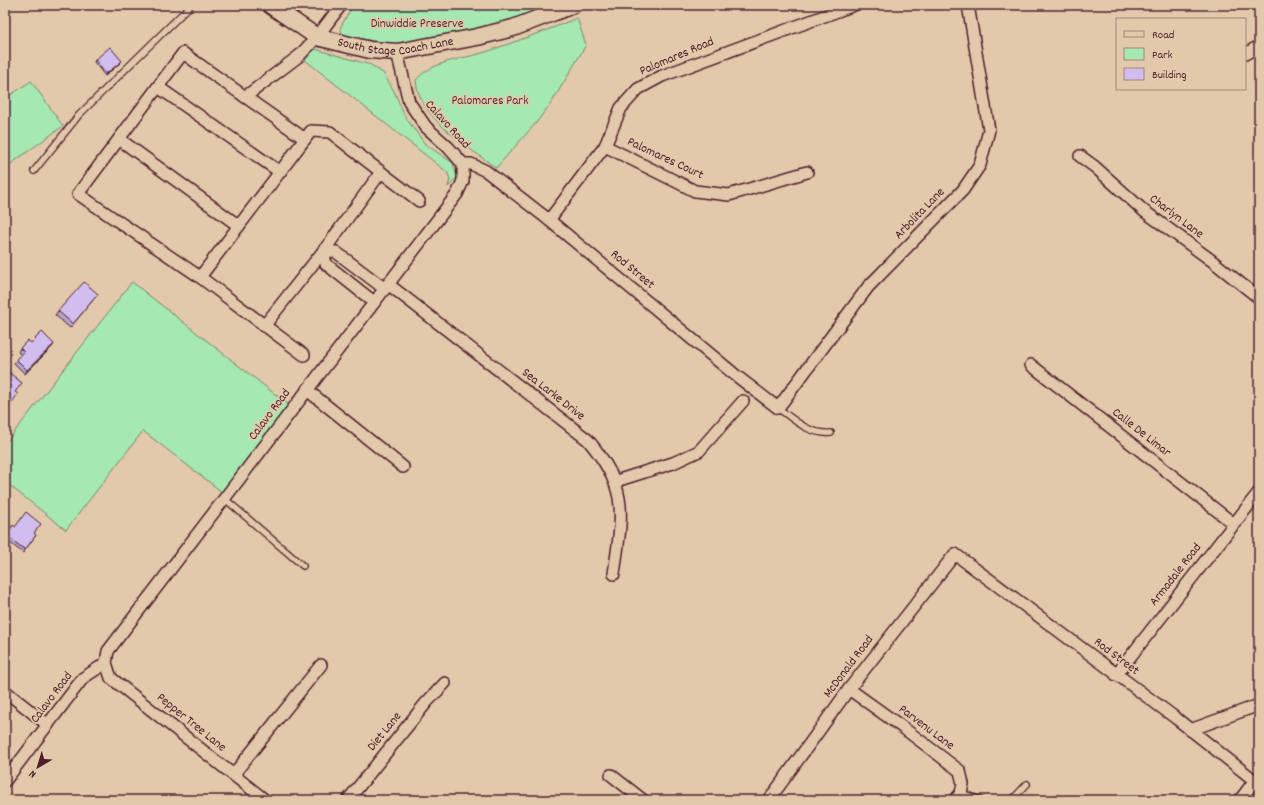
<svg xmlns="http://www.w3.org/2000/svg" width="1264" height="805" viewBox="0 0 1264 805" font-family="Dekko,sans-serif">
<rect width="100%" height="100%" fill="#e3c9ab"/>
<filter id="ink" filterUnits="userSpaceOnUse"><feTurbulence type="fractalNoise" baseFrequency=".025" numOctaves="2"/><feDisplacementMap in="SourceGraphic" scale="8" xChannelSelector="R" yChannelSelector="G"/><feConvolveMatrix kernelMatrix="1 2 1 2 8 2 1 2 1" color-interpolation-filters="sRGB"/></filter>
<g filter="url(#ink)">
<!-- green -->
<g fill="#a5e8b2" stroke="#78846e">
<path d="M 353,5 L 564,5 L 527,19 L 424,44 L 391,44 L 346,36 L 342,33 L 340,28 Z"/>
<path d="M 577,18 L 586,45 L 552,102 L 536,123 L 496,168 C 469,147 418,118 416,80 C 432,61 463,59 486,52 C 516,41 547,31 577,18 Z"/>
<path d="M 315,49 L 371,65 L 384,74 L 395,93 L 404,115 L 425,144 L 453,163 L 457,177 L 448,187 L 450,179 L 447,172 L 305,60 Z"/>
<path d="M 31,81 L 63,126 L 5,168 L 5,99 Z"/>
<path d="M 132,282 L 290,406 L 222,492 L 143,431 L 66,530 L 5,482 L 5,444 Z"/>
</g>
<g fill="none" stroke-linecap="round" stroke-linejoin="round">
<defs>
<g id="lane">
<path d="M 34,171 L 79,115 L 191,5"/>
<path d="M 778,408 C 794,420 810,435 831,433"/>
<path d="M 224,498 L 303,566"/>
<path d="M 961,793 L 981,800"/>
<path d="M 1012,800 L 1027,784"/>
</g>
<g id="street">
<path d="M 1245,54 L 1259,46"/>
<path d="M 158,87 L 280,172"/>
<path d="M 245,97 L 299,56 L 317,37 L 341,5"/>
<path d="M 119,139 L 239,226"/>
<path d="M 605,146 L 695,191 L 729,195 L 807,172"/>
<path d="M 1080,156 L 1095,167 L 1144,211 L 1211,260 L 1259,298"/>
<path d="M 463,164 L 471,164 L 486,171 L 549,220 L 734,374 L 778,408 L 868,287 L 963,190 L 980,165 L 989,130 L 968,5"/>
<path d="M 381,172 L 419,201"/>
<path d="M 549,220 L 605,146 L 621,108 L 638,89 L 662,76 L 854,5"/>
<path d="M 200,277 L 78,194 L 183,53 L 305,139"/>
<path d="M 388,284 L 588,440 C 630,490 622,514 614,574"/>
<path d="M 374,302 L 326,264 L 323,251 L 336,252 L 385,289"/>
<path d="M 264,326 L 328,245 L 381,172 L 330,132 L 311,131 L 200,277 L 304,355"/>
<path d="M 1031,365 L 1234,524"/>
<path d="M 307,390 L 403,467"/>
<path d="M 616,481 L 673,463 L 699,451 L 743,401"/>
<path d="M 106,663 L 108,651 L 457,194 L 463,181 L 463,164 L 448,147 L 426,127 L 409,102 L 397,52"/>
<path d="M 106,663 L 111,678 L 265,800"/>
<path d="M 1116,675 L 1259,492"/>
<path d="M 849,689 L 902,727 L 960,771 L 963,784 L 961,793 L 955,800"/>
<path d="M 5,691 L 48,725"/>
<path d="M 1190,730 L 1259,705"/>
<path d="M 233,775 L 321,665"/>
<path d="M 611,775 L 643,800"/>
<path d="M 5,781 L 83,678 L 106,663"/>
<path d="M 348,800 L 426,703 L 445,683"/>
<path d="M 769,800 L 849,689 L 955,554 L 1177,719 L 1259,784"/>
<path d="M 1240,800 L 1255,780"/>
</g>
<g id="secondary">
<path id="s1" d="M 270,5 L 317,37 L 370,50 L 397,52 L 477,37 L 513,28 L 573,5"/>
</g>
</defs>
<!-- lane casing -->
<use href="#lane" stroke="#4a1f2b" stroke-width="8"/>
<!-- street casing -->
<use href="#street" stroke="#4a1f2b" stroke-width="14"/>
<!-- secondary casing -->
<use href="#secondary" stroke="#4a1f2b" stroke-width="19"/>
<!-- lane -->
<use href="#lane" stroke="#e3c9ab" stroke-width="5.5"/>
<!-- street -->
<use href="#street" stroke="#e3c9ab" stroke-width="11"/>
<!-- secondary -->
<use href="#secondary" stroke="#e3c9ab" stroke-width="16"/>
</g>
<!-- wall -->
<g fill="#b4a3cd" stroke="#4a1f2b">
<path d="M 95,60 L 120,63 L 105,76 L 94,62 Z"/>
<path d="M 98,294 L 70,328 L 55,315 L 58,311 Z"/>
<path d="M 31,343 L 54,344 L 51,348 L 25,374 L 14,363 L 21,355 L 18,352 L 20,348 Z"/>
<path d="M 13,525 L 15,527 L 34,534 L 36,535 L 23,553 L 5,539 L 5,536 Z"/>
</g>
<!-- shaded-wall -->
<g fill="#9285a7" stroke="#4a1f2b">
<path d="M 122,61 L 120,63 L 105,76 L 106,74 Z"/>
<path d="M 54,344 L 51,348 L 25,374 L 27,370 Z"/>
</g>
<!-- building -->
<g fill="#d1beee" stroke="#4a1f2b">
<path d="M 110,47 L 122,61 L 106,74 L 95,60 Z"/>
<path d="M 84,282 L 98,294 L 73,324 L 58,311 Z"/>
<path d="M 42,332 L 54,344 L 27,370 L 16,359 L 24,352 L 20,348 L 28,340 L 31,343 Z"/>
<path d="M 6,370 L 22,383 L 15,392 L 18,394 L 5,411 L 5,371 Z"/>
<path d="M 26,512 L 41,524 L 34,533 L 36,535 L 25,550 L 6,535 L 13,525 L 15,527 Z"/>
</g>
</g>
<g text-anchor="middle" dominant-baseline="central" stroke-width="3.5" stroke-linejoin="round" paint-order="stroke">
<!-- park labels -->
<g font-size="13" fill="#533338" stroke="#e3c9ab">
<text x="417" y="24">Dinwiddie Preserve</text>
<text x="490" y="101">Palomares Park</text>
</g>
<!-- street labels -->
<g font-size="13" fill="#4a1f2b" stroke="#e3c9ab">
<text stroke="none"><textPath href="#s1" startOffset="137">South Stage Coach Lane</textPath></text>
<text transform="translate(677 57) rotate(-23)">Palomares Road</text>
<text transform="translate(447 125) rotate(48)">Calavo Road</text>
<text transform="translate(665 159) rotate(25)">Palomares Court</text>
<text transform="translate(920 214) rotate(-46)">Arbolita Lane</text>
<text transform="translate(1176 217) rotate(37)">Charlyn Lane</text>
<text transform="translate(632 270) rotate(40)">Rod Street</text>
<text transform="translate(553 395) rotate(38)">Sea Larke Drive</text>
<text transform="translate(270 415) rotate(-53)">Calavo Road</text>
<text transform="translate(1141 433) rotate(38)">Calle De Limar</text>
<text transform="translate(1176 575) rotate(-52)">Armadale Road</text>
<text transform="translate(1116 657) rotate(37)">Rod Street</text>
<text transform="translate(849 667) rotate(-53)">McDonald Road</text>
<text transform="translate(52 698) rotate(-53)">Calavo Road</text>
<text transform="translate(191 723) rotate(39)">Pepper Tree Lane</text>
<text transform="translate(926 728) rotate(37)">Parvenu Lane</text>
<text transform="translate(385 732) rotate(-51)">Diet Lane</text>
</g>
</g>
<!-- margin -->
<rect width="1264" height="805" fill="none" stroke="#e3c9ab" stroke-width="20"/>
<rect x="10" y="10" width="1244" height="785" fill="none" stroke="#4a1f2b" stroke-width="1.5" filter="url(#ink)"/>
<!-- legend -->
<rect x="1116" y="18" width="130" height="72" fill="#e3c9ab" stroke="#a68578"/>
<rect x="1124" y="31" width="20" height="6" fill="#e3c9ab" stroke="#a68578"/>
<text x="1152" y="38" font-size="12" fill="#4a1f2b">Road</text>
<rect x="1124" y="48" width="20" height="12" fill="#a5e8b2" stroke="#a68578"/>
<text x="1152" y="58" font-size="12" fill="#4a1f2b">Park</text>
<rect x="1124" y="68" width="20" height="12" fill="#d1beee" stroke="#a68578"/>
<text x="1152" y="78" font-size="12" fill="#4a1f2b">Building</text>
<!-- north arrow -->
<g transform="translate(38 767) rotate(218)" stroke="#e3c9ab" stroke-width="3" paint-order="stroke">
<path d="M0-3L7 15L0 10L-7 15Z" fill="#4a1f2b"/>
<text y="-6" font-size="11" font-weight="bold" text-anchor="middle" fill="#4a1f2b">N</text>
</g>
</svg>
